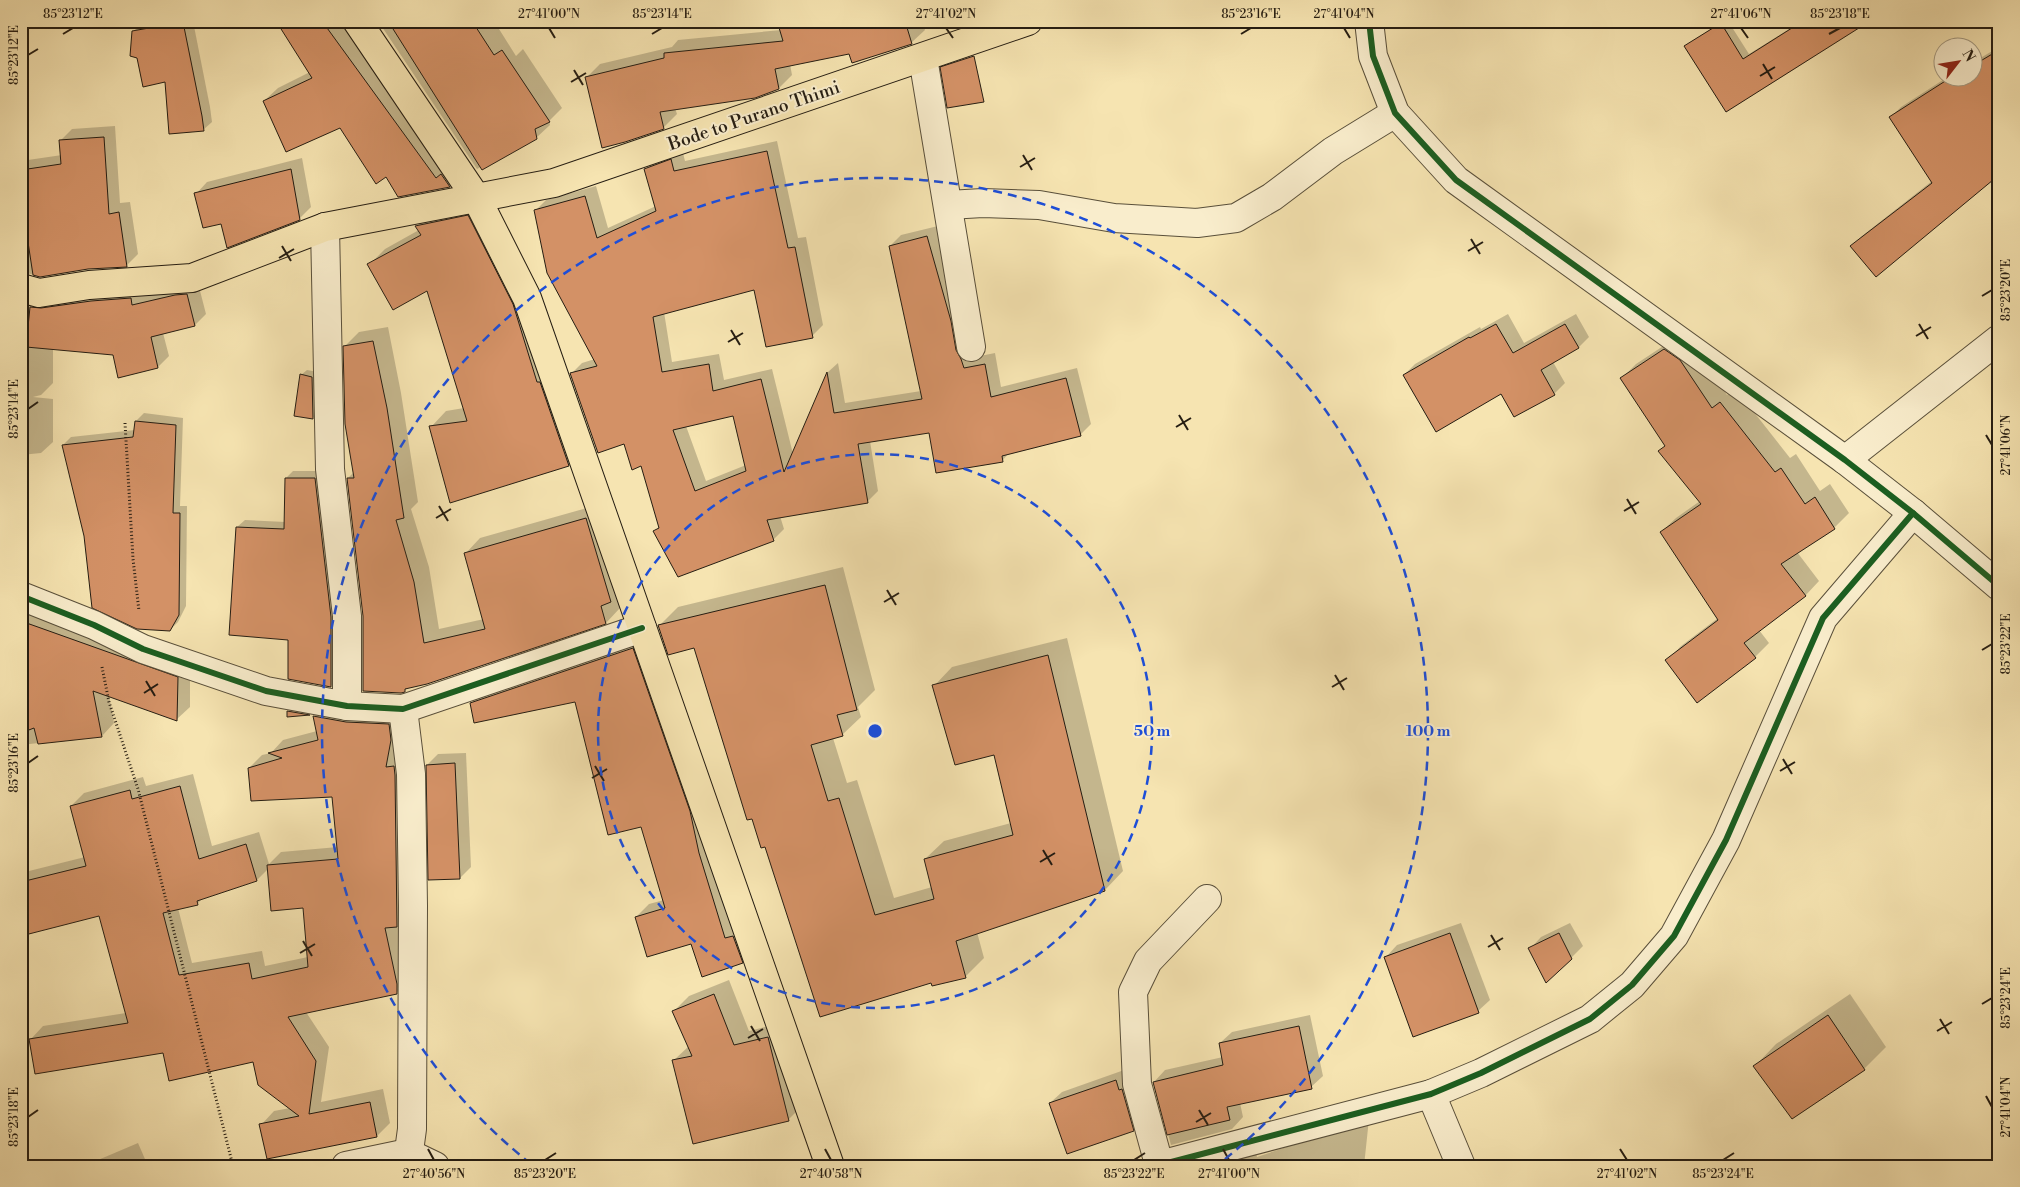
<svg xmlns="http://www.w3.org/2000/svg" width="2020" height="1187" viewBox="0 0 2020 1187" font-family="'Libre Bodoni',serif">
<rect width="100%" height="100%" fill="#f6e4b1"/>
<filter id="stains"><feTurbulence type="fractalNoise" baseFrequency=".004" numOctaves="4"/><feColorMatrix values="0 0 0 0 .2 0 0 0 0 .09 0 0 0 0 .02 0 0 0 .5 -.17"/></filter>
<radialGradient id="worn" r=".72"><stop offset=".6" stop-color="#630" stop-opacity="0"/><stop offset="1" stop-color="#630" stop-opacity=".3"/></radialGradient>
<!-- shadow -->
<g fill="#0003" fill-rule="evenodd">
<path d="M 153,21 L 193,21 L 210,107 L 212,122 L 203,130 L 166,81 L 133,32 L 142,23 Z"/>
<path d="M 277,21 L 360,21 L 463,173 L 449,186 L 399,196 L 386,175 L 340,126 L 264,101 L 278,88 L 310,72 Z"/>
<path d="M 378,21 L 494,21 L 516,56 L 523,49 L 562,108 L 549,121 L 550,125 L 536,138 L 477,169 Z"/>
<path d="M 778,21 L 922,21 L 925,30 L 911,43 L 850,52 L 790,64 L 792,75 L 779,88 L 675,108 L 677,114 L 663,128 L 587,77 L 600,64 L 672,47 L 678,40 L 781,30 Z"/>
<path d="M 1722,21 L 1728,21 L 1749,54 L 1802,21 L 1867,21 L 1727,110 L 1686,46 Z"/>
<path d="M 1999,47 L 1999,173 L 1852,246 L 1862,236 L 1932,181 L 1891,117 L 1901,107 L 1946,78 L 1972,78 L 1972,63 Z"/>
<path d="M 115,126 L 120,203 L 130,202 L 138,254 L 126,266 L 88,268 L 40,276 L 21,272 L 21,161 L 62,155 L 61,140 L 72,129 Z"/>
<path d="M 777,141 L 798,238 L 806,237 L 823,325 L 812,336 L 755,288 L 664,312 L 672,362 L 719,354 L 724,380 L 772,369 L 793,454 L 828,372 L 838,363 L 845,403 L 921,391 L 890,246 L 901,235 L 938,226 L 975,357 L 995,353 L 1001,387 L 1077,368 L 1091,424 L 1080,435 L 1009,453 L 1002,461 L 930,431 L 870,441 L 878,491 L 867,502 L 780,516 L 784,529 L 773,540 L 655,531 L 660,526 L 642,465 L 571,374 L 582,363 L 595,359 L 535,211 L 546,200 L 596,186 L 608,228 L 656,206 L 646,169 L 657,158 L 682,149 L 685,161 ZM 734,414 L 746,465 L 706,481 L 686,426 Z"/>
<path d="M 302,158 L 311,207 L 299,219 L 222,222 L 196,194 L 207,182 Z"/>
<path d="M 484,200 L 584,449 L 568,465 L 431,427 L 446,411 L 464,408 L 428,289 L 369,265 L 385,249 L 419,230 L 417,226 L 432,210 Z"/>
<path d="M 198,283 L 206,314 L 195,325 L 163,333 L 169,356 L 158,367 L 114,354 L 53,348 L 53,383 L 41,395 L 33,397 L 53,399 L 53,442 L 41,453 L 21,455 L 21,288 Z"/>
<path d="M 1508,314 L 1524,343 L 1576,314 L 1589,337 L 1579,347 L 1553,362 L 1565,383 L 1554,394 L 1501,392 L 1404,375 L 1415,364 L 1480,327 L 1481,329 Z"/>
<path d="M 388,327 L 401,393 L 418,502 L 411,509 L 429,567 L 439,629 L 484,619 L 466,553 L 480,538 L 601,504 L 616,595 L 620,608 L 606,623 L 408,688 L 405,690 L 364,616 L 348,478 L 354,472 L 344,347 L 359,332 Z"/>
<path d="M 1680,335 L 1694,346 L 1727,395 L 1735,388 L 1790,458 L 1796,454 L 1820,491 L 1830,484 L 1849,513 L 1834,528 L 1797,552 L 1819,581 L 1805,596 L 1759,630 L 1769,643 L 1755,657 L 1667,661 L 1681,646 L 1718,618 L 1661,532 L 1676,518 L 1700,501 L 1622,378 L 1636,364 Z"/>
<path d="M 307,370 L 318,372 L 318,412 L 313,418 L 301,375 Z"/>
<path d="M 144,413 L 183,418 L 180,506 L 187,506 L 186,606 L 178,622 L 170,630 L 85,536 L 63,445 L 71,437 L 135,430 L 136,421 Z"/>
<path d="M 293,471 L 322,471 L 338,679 L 331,686 L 290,639 L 237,527 L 245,520 L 286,522 L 286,478 Z"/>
<path d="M 21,525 L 26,546 L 21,550 Z"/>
<path d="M 843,567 L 875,690 L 858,707 L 861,717 L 842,735 L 833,738 L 847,783 L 857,780 L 894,898 L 932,887 L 925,859 L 944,841 L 1011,823 L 995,754 L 934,686 L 952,667 L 1067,638 L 1123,871 L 1105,890 L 977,932 L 984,958 L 965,977 L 766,845 L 695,646 L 659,626 L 678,607 Z"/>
<path d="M 21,592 L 190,665 L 190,707 L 177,719 L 109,695 L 114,723 L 102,736 L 21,745 Z"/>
<path d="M 645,636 L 755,949 L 742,962 L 636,917 L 649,904 L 664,900 L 642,826 L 576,701 L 471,703 L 484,690 Z"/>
<path d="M 300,700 L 319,703 L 309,714 L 288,716 L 288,711 Z"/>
<path d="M 327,703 L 402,711 L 410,980 L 396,993 L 306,1012 L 329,1047 L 321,1102 L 383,1089 L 390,1123 L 377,1136 L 261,1125 L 274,1111 L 290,1108 L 254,1061 L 30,1040 L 43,1026 L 126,1013 L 100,914 L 21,935 L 21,873 L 85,857 L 71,806 L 84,793 L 143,777 L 146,786 L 193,774 L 212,846 L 259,832 L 269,864 L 281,852 L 338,847 L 333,796 L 249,768 L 262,755 L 271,753 L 283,740 L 317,731 L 314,716 ZM 268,869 L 304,906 L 308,957 L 265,966 L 262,951 L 192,963 L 178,908 L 197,904 L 204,897 L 257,880 Z"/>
<path d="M 466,753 L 471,867 L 460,878 L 427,765 L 438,754 Z"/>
<path d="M 1461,923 L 1490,1000 L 1478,1011 L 1386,957 L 1397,945 Z"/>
<path d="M 1570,923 L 1583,946 L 1571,958 L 1530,949 L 1541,937 Z"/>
<path d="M 729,980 L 749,1031 L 784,1022 L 804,1104 L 788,1120 L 673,1061 L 689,1046 L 674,1011 L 689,996 Z"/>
<path d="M 1850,994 L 1886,1047 L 1864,1069 L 1755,1066 L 1776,1044 Z"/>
<path d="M 1310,1015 L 1323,1076 L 1311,1087 L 1240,1103 L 1243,1117 L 1232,1129 L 1171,1145 L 1154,1082 L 1165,1070 L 1223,1057 L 1220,1043 L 1232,1032 Z"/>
<path d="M 1127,1069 L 1145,1119 L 1133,1130 L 1050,1103 L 1062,1092 Z"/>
<path d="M 1369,1119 L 1364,1166 L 1187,1166 L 1254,1146 L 1257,1157 Z"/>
<path d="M 138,1143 L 148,1166 L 92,1166 L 98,1160 Z"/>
<path d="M 1409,1159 L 1413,1166 L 1396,1166 Z"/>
</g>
<!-- building -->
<g fill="#d39166" stroke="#251d12" fill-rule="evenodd">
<path d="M 276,21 L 322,21 L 436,178 L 441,174 L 450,187 L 398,197 L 386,177 L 376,184 L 340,128 L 286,152 L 263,101 L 312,78 Z"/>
<path d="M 388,21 L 472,21 L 494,55 L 502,50 L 550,122 L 535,129 L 537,139 L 482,170 Z"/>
<path d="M 777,21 L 905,21 L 912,44 L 852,63 L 849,54 L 775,69 L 779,89 L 755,98 L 660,112 L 664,129 L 625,142 L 602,148 L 585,77 L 664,58 L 664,53 L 783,41 Z"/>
<path d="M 1803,21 L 1870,21 L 1726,112 L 1684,46 L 1721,23 L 1743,59 Z"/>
<path d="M 183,22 L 202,116 L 204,131 L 169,134 L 165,82 L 143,87 L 137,58 L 130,56 L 132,31 Z"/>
<path d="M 1999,50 L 1999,175 L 1876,277 L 1850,246 L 1932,183 L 1889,117 L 1950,78 L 1972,78 L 1972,66 Z"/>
<path d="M 974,56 L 984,102 L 947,108 L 940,67 Z"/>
<path d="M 104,137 L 109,214 L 119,212 L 127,267 L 88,269 L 40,277 L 33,275 L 21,196 L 21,170 L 61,164 L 59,140 Z"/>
<path d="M 767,151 L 788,248 L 795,247 L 813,338 L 766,347 L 754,290 L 653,317 L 662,372 L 709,364 L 713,391 L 761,379 L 784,472 L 827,372 L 834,413 L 922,399 L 889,246 L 927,236 L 951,321 L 956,350 L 961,359 L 964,368 L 985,364 L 991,397 L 1066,378 L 1081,436 L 1002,456 L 1003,462 L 936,473 L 929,433 L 858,444 L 868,503 L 767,520 L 774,541 L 678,577 L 653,531 L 659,528 L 641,466 L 632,470 L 624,444 L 598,453 L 570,373 L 597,366 L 547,273 L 534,210 L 585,196 L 597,238 L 656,211 L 644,169 L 671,159 L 674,171 ZM 733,416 L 746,471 L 695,491 L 673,430 Z"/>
<path d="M 291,169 L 300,220 L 227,248 L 221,224 L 203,228 L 194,193 Z"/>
<path d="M 468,215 L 513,304 L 537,382 L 540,382 L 569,466 L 450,503 L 429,426 L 467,421 L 427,291 L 393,310 L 367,264 L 421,235 L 415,226 Z"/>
<path d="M 187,294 L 195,326 L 151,337 L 158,368 L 118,378 L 113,355 L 26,347 L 30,307 L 41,308 L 91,301 L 131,298 L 132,305 L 175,295 Z"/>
<path d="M 1496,324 L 1513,353 L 1565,324 L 1579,348 L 1541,370 L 1555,395 L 1514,417 L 1501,394 L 1436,432 L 1403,375 L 1469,337 L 1470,338 Z"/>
<path d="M 373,341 L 387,408 L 404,518 L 396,520 L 414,582 L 424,643 L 485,629 L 464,553 L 586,518 L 611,602 L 601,606 L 606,624 L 427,684 L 405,689 L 405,692 L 401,693 L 363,691 L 363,616 L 347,478 L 354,478 L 345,424 L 343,346 Z"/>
<path d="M 1664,349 L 1680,360 L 1712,408 L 1720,402 L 1775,472 L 1781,468 L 1805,504 L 1815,497 L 1835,529 L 1781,564 L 1806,596 L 1744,643 L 1756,658 L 1697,703 L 1665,660 L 1718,620 L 1660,532 L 1701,504 L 1658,451 L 1665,446 L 1620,378 Z"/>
<path d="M 300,374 L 312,377 L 313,419 L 294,416 Z"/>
<path d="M 135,421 L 176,425 L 173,513 L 180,513 L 179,615 L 170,631 L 137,629 L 92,608 L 84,536 L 62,445 L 133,437 Z"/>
<path d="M 285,478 L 315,478 L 331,617 L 331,687 L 288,679 L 288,640 L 229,635 L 236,527 L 284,529 Z"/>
<path d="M 825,585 L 857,710 L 837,715 L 843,736 L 811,745 L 828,801 L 839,798 L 875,915 L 934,899 L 924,859 L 1013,835 L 994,755 L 955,765 L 932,685 L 1048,655 L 1105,891 L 956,941 L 966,978 L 932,986 L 931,983 L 820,1017 L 765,847 L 761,848 L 752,819 L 747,820 L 694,648 L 668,655 L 658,625 Z"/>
<path d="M 21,621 L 178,677 L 177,721 L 93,691 L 102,737 L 38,744 L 34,728 L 21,733 Z"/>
<path d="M 633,648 L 690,811 L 699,853 L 725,938 L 733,936 L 743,963 L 702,977 L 691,944 L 647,957 L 635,917 L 665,908 L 641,827 L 608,835 L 575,702 L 474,723 L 470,703 Z"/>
<path d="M 287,711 L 310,715 L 287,717 Z"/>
<path d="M 313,716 L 346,722 L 389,724 L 391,740 L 386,767 L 394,766 L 395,775 L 397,927 L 385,928 L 397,984 L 397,994 L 288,1017 L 316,1061 L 309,1114 L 370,1102 L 377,1137 L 267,1159 L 259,1124 L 299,1116 L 258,1085 L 253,1062 L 169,1081 L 163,1053 L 35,1074 L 29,1039 L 128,1023 L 99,916 L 21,936 L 21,882 L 86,866 L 70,806 L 130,790 L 132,799 L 180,786 L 199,859 L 246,844 L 257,881 L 197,901 L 198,905 L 163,913 L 179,975 L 249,963 L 252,979 L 308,967 L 303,908 L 271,911 L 267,865 L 338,859 L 332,797 L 251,801 L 248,768 L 282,758 L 268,753 L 318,740 Z"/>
<path d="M 455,763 L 460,879 L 428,880 L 426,765 Z"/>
<path d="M 1450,933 L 1479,1013 L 1413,1037 L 1384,957 Z"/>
<path d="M 1559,933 L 1572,959 L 1546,983 L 1528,948 Z"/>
<path d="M 714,994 L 734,1045 L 768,1037 L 789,1121 L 693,1144 L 672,1060 L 692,1056 L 672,1011 Z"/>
<path d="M 1828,1015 L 1865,1070 L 1792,1119 L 1753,1066 Z"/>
<path d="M 1299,1026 L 1312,1089 L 1227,1107 L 1230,1120 L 1167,1135 L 1153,1082 L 1223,1065 L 1219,1043 Z"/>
<path d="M 1116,1080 L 1119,1090 L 1122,1089 L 1134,1131 L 1067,1154 L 1049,1103 Z"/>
</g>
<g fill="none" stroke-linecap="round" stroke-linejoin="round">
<defs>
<g id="minor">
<path d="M 1369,21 L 1373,56 L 1395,113 L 1456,180 L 1845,460 L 1913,513 L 1999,586"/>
<path d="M 923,58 L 971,347"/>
<path d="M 948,205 L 983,203 L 1039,205 L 1114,218 L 1197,223 L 1236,218 L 1272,197 L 1333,151 L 1395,113"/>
<path d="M 325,227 L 330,469 L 347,616 L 347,706"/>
<path d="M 1845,460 L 1999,339"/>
<path d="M 21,596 L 94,625 L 143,649 L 266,691 L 347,706 L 403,709 L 642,628"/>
<path d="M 403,709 L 411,774 L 413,906 L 412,1129 L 407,1166"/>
<path d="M 1431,1094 L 1461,1166"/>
<path d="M 1159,1164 L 1137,1084 L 1133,992 L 1148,961 L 1207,899"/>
<path d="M 346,1166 L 408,1153 L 435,1166"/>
<path d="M 1156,1166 L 1431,1094 L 1481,1073 L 1590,1019 L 1632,985 L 1674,936 L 1726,840 L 1823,618 L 1913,513"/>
</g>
<g id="major">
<path d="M 357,21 L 477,199 L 527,298 L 830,1166"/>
<path d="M 21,288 L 39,293 L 89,285 L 192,278 L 325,227 L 554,183 L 1028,21"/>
</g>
</defs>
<!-- minor casing -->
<use href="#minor" stroke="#594f3a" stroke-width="30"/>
<!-- major casing -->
<use href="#major" stroke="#251d12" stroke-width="30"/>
<!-- path -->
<g stroke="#251d12" stroke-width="3" stroke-dasharray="1 2.5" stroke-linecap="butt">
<path d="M 125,423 L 133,559 L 139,611"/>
<path d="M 102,667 L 109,702 L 138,789 L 233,1166"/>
</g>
<!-- minor -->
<use href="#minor" stroke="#f9edcc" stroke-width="28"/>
<!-- major -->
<use href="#major" stroke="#f6e4b1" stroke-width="28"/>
<defs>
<g id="cycleway">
<path d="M 1369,21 L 1373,56 L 1395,113 L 1456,180 L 1845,460 L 1913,513 L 1999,586"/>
<path d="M 21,596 L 94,625 L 143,649 L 266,691 L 347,706 L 403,709 L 642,628"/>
<path d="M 1156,1166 L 1431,1094 L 1481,1073 L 1590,1019 L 1632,985 L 1674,936 L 1726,840 L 1823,618 L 1913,513"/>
</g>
</defs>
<!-- cycleway casing -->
<use href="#cycleway" stroke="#f9edcc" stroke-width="9"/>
<!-- cycleway -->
<use href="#cycleway" stroke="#1b5e20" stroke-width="6"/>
</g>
<!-- ticks -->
<path fill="none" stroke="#251d12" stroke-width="2" d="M 549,28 L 555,38M 946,28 L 953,38M 1344,28 L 1350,38M 1741,28 L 1748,38M 63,34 L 73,28M 652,34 L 662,28M 1241,34 L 1251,28M 1829,34 L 1840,28M 28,55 L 38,49M 1763,64 L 1772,79M 574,70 L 583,85M 1760,76 L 1775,67M 571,82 L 586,73M 1023,155 L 1032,170M 1020,167 L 1035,158M 1471,239 L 1480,254M 282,246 L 291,261M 1468,251 L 1483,242M 279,258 L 294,249M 1982,296 L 1992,290M 1919,324 L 1928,339M 731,330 L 740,345M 1916,336 L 1931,327M 728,342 L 743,333M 28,409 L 38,402M 1179,415 L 1188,430M 1176,427 L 1191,418M 1986,435 L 1992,445M 1627,499 L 1636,514M 439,506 L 448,521M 1624,511 L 1639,502M 436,518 L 451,509M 887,590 L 896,605M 884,602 L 899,593M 1982,650 L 1992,644M 1335,675 L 1344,690M 146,681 L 155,696M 1332,687 L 1347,678M 144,693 L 158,684M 1783,759 L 1792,774M 28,763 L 38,756M 595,766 L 604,781M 1780,771 L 1795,762M 592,778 L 607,769M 1043,850 L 1052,865M 1040,862 L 1055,853M 1491,935 L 1500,950M 303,941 L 312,956M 1488,947 L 1503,938M 300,953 L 315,944M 1982,1004 L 1992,998M 1940,1019 L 1949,1034M 751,1026 L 760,1041M 1937,1031 L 1952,1022M 748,1038 L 763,1029M 1986,1096 L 1992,1107M 1199,1110 L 1208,1125M 28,1117 L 38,1110M 1196,1122 L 1211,1113M 428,1149 L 434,1160M 825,1149 L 831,1160M 1223,1149 L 1229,1160M 1620,1149 L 1627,1160M 545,1160 L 556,1153M 1134,1160 L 1145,1153M 1723,1160 L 1734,1153"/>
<!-- distance rings -->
<g fill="none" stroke="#1d4ed8" stroke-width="2.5" stroke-dasharray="9 6">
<circle cx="875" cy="731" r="277"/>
<path d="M531 1164A553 553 0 1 1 1219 1164"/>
</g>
<g text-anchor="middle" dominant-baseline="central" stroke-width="4" stroke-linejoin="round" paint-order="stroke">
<!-- street labels -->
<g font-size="18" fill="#251d12" stroke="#f9edcc">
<text transform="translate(754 116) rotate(-19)">Bode to Purano Thimi</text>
</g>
</g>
<circle cx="875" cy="731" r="8" fill="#1d4ed8" stroke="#f9edcc" stroke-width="2.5"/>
<g font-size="15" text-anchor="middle" font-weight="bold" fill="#1d4ed8" stroke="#f9edcc" stroke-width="4" stroke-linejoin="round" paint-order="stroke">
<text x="1152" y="736">50 m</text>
<text x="1428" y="736">100 m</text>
</g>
<!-- margin -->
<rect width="2020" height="1187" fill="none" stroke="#f6e4b1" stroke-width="55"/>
<!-- north arrow -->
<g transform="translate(1958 62) rotate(59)"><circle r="24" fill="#f9edcc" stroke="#a49a82"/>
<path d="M0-4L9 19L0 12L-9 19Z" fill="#8f2418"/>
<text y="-8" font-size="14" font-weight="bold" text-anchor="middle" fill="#251d12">N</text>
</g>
<rect x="28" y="28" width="1964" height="1132" fill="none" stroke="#251d12" stroke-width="2"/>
<g font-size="12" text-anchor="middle" fill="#251d12">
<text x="73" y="18">85°23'12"E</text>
<text x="549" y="18">27°41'00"N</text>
<text x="662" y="18">85°23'14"E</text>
<text x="946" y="18">27°41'02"N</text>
<text x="1251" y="18">85°23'16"E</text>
<text x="1344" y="18">27°41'04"N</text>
<text x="1741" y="18">27°41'06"N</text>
<text x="1840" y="18">85°23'18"E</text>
<text transform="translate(14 55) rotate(-90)" y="4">85°23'12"E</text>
<text transform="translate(2006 290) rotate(-90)" y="4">85°23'20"E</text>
<text transform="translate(14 409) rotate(-90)" y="4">85°23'14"E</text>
<text transform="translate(2006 445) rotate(-90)" y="4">27°41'06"N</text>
<text transform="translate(2006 644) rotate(-90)" y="4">85°23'22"E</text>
<text transform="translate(14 763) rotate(-90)" y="4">85°23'16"E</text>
<text transform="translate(2006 998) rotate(-90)" y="4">85°23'24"E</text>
<text transform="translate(2006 1107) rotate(-90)" y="4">27°41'04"N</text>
<text transform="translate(14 1117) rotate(-90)" y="4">85°23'18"E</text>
<text x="434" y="1178">27°40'56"N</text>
<text x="545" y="1178">85°23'20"E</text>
<text x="831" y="1178">27°40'58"N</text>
<text x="1134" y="1178">85°23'22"E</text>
<text x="1229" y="1178">27°41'00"N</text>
<text x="1627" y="1178">27°41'02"N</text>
<text x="1723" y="1178">85°23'24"E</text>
</g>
<rect width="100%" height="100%" filter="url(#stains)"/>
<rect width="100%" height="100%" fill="url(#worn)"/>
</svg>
